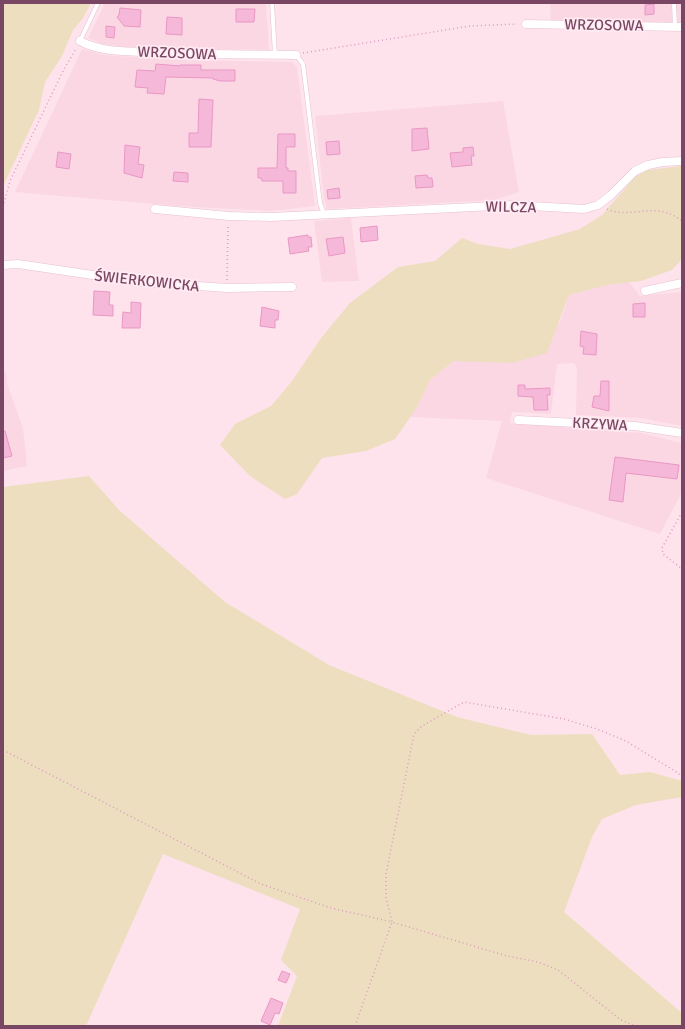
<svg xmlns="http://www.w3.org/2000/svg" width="685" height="1029" viewBox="0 0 685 1029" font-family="Signika,sans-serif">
<rect width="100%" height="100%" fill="#fee3ec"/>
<!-- residential -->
<g fill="#fbd7e4">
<path d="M 105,3 L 266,3 L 269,50 L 126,47 L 102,44 L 88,38 Z"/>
<path d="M 550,3 L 682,3 L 682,23 L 551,21 Z"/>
<path d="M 82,49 L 103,55 L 180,60 L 292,62 L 297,67 L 315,206 L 271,211 L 177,206 L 15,192 Z"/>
<path d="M 503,101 L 519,192 L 495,200 L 327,209 L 324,199 L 315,116 Z"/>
<path d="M 351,218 L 359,281 L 322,282 L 314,221 Z"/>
<path d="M 629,282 L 640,296 L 682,292 L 682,426 L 641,418 L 576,415 L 577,368 L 574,363 L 557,364 L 551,414 L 512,412 L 510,423 L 642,433 L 682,443 L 682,492 L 660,534 L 486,478 L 502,421 L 410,417 L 430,380 L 454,361 L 470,361 L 560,322 L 569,295 L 607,285 Z"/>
<path d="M 3,371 L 6,371 L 7,384 L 23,428 L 27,466 L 3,471 Z"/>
</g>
<!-- green -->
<g fill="#eddec0">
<path d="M 3,3 L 91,3 L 83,18 L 73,30 L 62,56 L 45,82 L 39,110 L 3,186 Z"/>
<path d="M 682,166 L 682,259 L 672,270 L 641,281 L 607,285 L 569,295 L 547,353 L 512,363 L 454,361 L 430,380 L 416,409 L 395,439 L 366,451 L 322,458 L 297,494 L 285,499 L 250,476 L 220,445 L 235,424 L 271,406 L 292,381 L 321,338 L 350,303 L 398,267 L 435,261 L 462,238 L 478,244 L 510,249 L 580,229 L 602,215 L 635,177 L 647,170 Z"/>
<path d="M 89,476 L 119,510 L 225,602 L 329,665 L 457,717 L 531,735 L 592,734 L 620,775 L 650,772 L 682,781 L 682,797 L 636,805 L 602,819 L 592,837 L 564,912 L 682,1013 L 682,1026 L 278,1026 L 297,976 L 281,960 L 300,909 L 163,854 L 86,1026 L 3,1026 L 3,487 Z"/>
</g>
<!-- building -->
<g fill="#f6b8d9" stroke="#ea97c4">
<path d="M 654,4 L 654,14 L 645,15 L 645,5 Z"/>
<path d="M 120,8 L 141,10 L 140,27 L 124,26 L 117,17 L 119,15 Z"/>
<path d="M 236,9 L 255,9 L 254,22 L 236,22 Z"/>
<path d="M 167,17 L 182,18 L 182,35 L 166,34 Z"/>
<path d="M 106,26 L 115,27 L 114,38 L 106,37 Z"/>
<path d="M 156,64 L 180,66 L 180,65 L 201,65 L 201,70 L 235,70 L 235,81 L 220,81 L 213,79 L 213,78 L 166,77 L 164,94 L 147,93 L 148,88 L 135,87 L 137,70 L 155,71 Z"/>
<path d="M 199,99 L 213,100 L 211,147 L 189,147 L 189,133 L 198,133 Z"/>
<path d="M 427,128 L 429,149 L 412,151 L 412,129 Z"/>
<path d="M 278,134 L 295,134 L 295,147 L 286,147 L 286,168 L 288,168 L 288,171 L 296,171 L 296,193 L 283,193 L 283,181 L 262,181 L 261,178 L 258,178 L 258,168 L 277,168 Z"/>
<path d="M 339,141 L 340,154 L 327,155 L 326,142 Z"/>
<path d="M 125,145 L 140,147 L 138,164 L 144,165 L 142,178 L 124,173 Z"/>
<path d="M 473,147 L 474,156 L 471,156 L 472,165 L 452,167 L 450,153 L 463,152 L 463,148 Z"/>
<path d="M 58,152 L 71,154 L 69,169 L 56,167 Z"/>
<path d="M 174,172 L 188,173 L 188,182 L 173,181 Z"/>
<path d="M 427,175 L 428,178 L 432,178 L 433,187 L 416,188 L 415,176 Z"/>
<path d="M 339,188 L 340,198 L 328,199 L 327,190 Z"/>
<path d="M 377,226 L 378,240 L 361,242 L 360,228 Z"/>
<path d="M 308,235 L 308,237 L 311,237 L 312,247 L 308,247 L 309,251 L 290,254 L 288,238 Z"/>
<path d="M 343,237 L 345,253 L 329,256 L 326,239 Z"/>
<path d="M 94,291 L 110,292 L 109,305 L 113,305 L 113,316 L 93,315 Z"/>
<path d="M 131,302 L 141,303 L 140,328 L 122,328 L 123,312 L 131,313 Z"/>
<path d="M 645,303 L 645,317 L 633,317 L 633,304 Z"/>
<path d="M 262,307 L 279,311 L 278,320 L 275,320 L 275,328 L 260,326 Z"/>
<path d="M 581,331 L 597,334 L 596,355 L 583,354 L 584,347 L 580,346 Z"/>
<path d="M 601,381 L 609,381 L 609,411 L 592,407 L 594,396 L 600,396 Z"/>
<path d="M 518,385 L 525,385 L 525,389 L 550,388 L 550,395 L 547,395 L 548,410 L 534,410 L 533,397 L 518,396 Z"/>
<path d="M 3,431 L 5,431 L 12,456 L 3,458 Z"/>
<path d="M 615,457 L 679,465 L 677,479 L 626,473 L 623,502 L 609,500 Z"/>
<path d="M 282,971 L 290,974 L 286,983 L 278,980 Z"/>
<path d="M 271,998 L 283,1003 L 279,1014 L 275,1013 L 270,1025 L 261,1021 Z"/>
</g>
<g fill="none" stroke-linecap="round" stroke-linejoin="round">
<defs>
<g id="lane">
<path d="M 272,3 L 275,55"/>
<path d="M 674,3 L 675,27"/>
<path d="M 80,41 L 98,3"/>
<path d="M 296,55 L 303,64 L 320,203 L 324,214"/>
</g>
<g id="street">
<path d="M 526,24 L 682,27"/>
<path d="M 80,41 C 100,52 124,51 146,52 C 196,55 246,54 296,55"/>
<path d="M 155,209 L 228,216 L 271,217 L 513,205 L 584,209 L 598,205 L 611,195 L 635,171 L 648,165 L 663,162 L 682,161"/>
<path d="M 3,265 L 18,264 L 140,282 L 227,288 L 292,287"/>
<path d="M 645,291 L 682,283"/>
<path d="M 518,420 L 635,426 L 682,433"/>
</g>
</defs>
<!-- lane casing -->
<use href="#lane" stroke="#e6c0d1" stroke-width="5"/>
<!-- street casing -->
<use href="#street" stroke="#e6c0d1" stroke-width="9"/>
<!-- path -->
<g stroke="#db9bbd" stroke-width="1.5" stroke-dasharray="1 3" stroke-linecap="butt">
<path d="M 303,53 L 470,26 L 517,24"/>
<path d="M 3,207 L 10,181 L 64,69 L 76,49"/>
<path d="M 607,209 C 626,218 649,206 668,213 C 673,215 678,218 682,221"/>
<path d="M 227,280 L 228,224"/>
<path d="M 682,512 L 662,548 L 663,554 L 682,569"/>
<path d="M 3,750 L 261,884 L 331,908 L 392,922 L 386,897 L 386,874 L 414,734 L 422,726 L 464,702 L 564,719 L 597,729 L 626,741 L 678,773 L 682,777"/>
<path d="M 355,1026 L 392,922 L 507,956 L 538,962 L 558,970 L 621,1020 L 635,1026"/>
</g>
<!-- lane -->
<use href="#lane" stroke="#fff" stroke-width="4"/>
<!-- street -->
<use href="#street" stroke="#fff" stroke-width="8"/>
</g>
<g text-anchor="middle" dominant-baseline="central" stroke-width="3.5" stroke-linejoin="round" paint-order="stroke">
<!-- street labels -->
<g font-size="15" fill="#794763" stroke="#ffebf1">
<text transform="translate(604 25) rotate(1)">WRZOSOWA</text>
<text transform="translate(177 53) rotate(2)">WRZOSOWA</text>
<text transform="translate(511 207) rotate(1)">WILCZA</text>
<text transform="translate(147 281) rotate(6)">ŚWIERKOWICKA</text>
<text transform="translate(600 424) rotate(3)">KRZYWA</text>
</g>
</g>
<!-- border -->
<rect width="685" height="1029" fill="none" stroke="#794763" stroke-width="8"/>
</svg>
